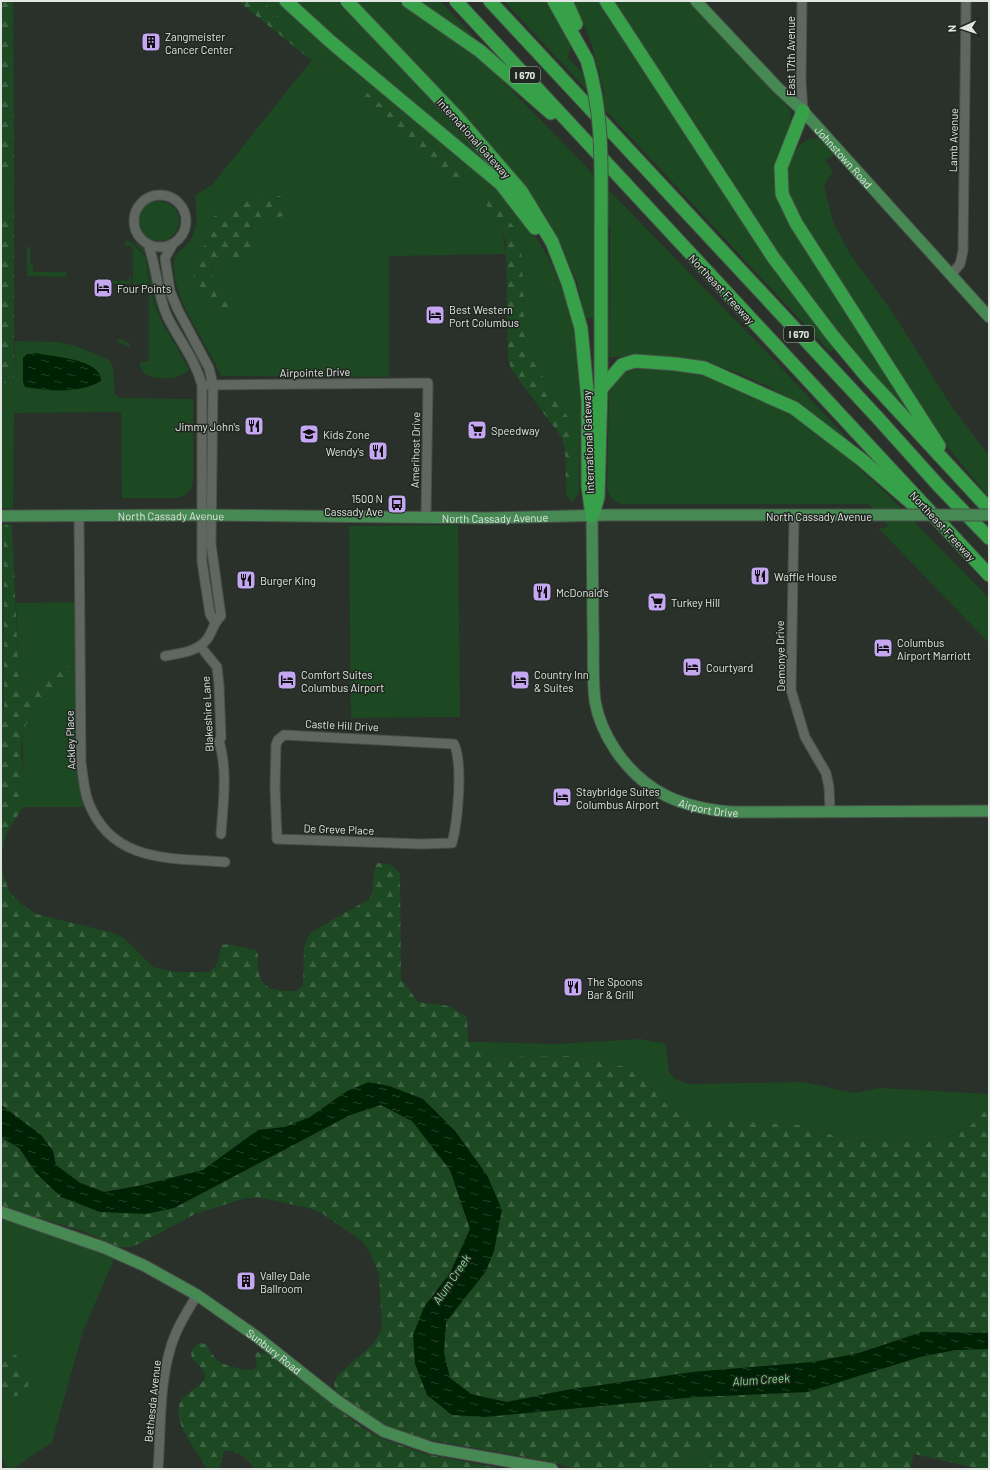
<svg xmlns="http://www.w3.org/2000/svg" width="990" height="1470" viewBox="0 0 990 1470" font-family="Barlow,sans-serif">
<defs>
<pattern id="forest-firs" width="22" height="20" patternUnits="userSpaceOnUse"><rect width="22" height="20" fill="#1c4922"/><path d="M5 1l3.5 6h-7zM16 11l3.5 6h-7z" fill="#3d6342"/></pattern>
<pattern id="water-ripples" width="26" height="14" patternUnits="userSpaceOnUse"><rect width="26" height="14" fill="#002204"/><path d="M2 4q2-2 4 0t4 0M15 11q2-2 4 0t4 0" fill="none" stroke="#254228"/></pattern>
</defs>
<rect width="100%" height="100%" fill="#2a302a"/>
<!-- grass -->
<g fill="#1c4922" fill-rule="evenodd">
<path d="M 1,1 L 2,176 L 11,180 L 14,174 L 14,212 L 10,209 L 4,210 L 14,380 L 15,341 L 58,342 L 76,346 L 109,360 L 113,367 L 115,394 L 120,398 L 193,399 L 193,483 C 190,492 187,495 177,498 L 122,498 L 121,412 L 14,413 L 13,508 L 1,508 Z"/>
<path d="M 262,1 L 278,1 L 299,23 C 338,56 377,89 417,122 C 473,169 529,208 558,279 C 561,287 566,296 568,304 C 585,365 579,431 579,493 L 572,502 L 566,494 L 566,485 L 568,488 L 573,436 L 528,353 L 526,346 L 521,244 L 486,202 L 488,208 L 502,230 L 506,254 L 389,256 L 389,377 L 221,376 C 206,339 172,303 174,261 C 174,252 185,249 189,242 C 191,239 193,235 194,231 C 199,221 195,206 195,195 L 212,185 L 311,61 L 328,74 L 334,70 ZM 355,87 L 360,87 L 463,170 L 464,175 L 460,180 ZM 243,201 L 260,217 L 254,220 C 253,224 252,229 250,232 C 238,247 213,253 210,274 L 228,295 L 215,313 C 193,295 196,284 194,258 C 198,253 204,247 207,241 C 220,218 198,217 236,210 Z"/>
<path d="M 291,1 L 337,1 L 494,168 L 492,169 Z"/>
<path d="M 351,1 L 396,1 L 437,27 L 494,72 L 777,363 L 846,437 L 844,440 L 813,414 L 769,387 L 738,373 L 698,360 L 674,356 L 609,357 L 610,227 L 593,210 L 594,318 L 585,318 L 577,282 L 562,248 L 544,218 Z"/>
<path d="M 416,1 L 440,1 L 475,38 L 472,42 Z"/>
<path d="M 504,1 L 549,1 L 571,44 L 568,58 L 605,96 L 591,42 L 574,1 L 601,1 L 836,347 L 830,352 Z"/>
<path d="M 614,1 L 688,1 L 790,109 C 794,127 782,141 777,158 C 772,175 775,190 780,206 L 911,415 L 909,417 L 812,302 L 765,237 Z"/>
<path d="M 811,138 L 819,139 L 834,155 L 825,161 L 833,171 L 824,185 L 833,222 L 850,254 L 895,316 L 953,409 L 989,456 L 989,498 L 940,437 L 804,226 C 799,215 790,203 788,191 C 782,170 792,146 811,138 Z"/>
<circle cx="159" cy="221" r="20"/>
<path d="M 127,239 L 146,257 L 149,284 L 133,284 L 133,254 L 131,252 L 134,250 L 130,245 L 128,247 L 125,245 Z"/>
<path d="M 130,239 L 147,251 L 152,277 L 190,366 L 169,332 L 156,305 L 150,283 L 147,256 Z"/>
<path d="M 27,247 L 30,247 L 30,264 L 33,264 L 33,272 L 66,272 L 66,277 L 27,276 Z"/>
<path d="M 129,276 L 131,276 L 131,284 L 101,284 L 101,281 L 104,280 L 129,281 Z"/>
<path d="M 149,286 L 155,306 L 163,324 L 189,369 C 181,382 138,383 140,362 L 149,361 Z"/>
<path d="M 118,339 L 123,339 L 124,342 L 130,343 L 130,345 L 129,347 L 117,342 Z"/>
<path d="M 662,368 L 707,376 L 775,405 L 795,416 L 830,442 L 886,493 L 989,598 L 989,643 L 878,528 L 889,527 L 869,504 L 621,504 C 612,501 609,496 607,487 L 609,393 C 617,366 639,369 662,368 Z"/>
<path d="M 1,524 L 8,524 L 4,526 L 3,721 L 1,720 Z"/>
<path d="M 458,525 L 460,717 L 351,718 L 349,526 Z"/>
<path d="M 75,602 L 76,670 L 69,666 L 29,689 L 23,690 L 19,684 L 16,603 Z"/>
<path d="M 76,676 L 77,776 L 84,807 L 23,807 L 23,731 L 29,719 Z"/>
<path d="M 641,1039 L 666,1044 L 669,1073 L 677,1080 L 689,1084 L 803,1082 L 854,1093 L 880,1088 L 989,1094 L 989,1107 L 967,1129 L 949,1137 L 920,1142 L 849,1140 L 799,1125 L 698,1119 L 681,1115 L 668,1106 L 638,1074 L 626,1067 L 580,1056 L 492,1057 L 485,1052 L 485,1042 L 556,1044 Z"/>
<path d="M 1,1219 L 62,1237 L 115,1257 L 83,1331 L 52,1442 L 13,1469 L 7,1469 L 1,1454 L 1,1398 L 23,1395 L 12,1352 L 1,1351 Z"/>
<path d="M 693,1449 L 705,1451 L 709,1456 L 710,1469 L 680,1469 L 683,1455 Z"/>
</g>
<!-- forest -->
<g fill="url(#forest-firs)">
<path d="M 2,1 L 13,1 L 14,174 L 11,180 L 2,176 Z"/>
<path d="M 238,1 L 262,1 L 334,70 L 334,74 L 328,74 Z"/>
<path d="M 355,87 L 360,87 L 463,170 C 464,177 462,180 456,182 L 353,97 L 352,93 Z"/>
<path d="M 280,196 L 285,199 L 288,208 L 285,215 L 269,221 L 260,218 L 254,220 L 250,232 L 257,242 C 246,265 244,271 218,258 L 211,266 L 210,274 L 228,295 L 232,310 L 228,319 C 206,309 197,299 194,276 C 193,270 192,262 195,258 C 198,251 205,247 208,240 C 219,217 199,217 236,210 C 248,194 262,197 280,196 Z"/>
<path d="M 489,200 L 493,201 L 518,232 L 521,244 L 526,346 L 528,353 L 569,419 L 573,436 L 575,482 L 572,488 L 566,485 L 565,450 L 562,438 L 511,369 L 508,358 L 506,242 L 502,230 L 488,209 L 486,202 Z"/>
<path d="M 10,209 L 14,212 L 14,380 L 10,383 L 4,383 L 1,377 L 2,213 L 4,210 Z"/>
<path d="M 8,524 L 12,525 L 19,684 L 23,690 L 29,689 L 69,666 L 76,670 L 76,676 L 29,719 L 23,731 L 21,749 L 24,794 L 23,807 L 7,832 L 1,852 L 3,874 L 9,891 L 21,904 L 36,914 L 110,932 L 124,938 L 153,967 L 175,972 L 209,972 L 216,966 L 222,945 L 227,944 L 256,950 C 260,956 257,961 258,968 C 260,991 278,991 296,991 L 303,985 L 304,948 L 310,933 L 369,899 C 376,888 370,875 377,863 L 390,864 L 400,873 L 401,979 L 418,1002 L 449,1006 L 467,1017 L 468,1042 L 485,1042 L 485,1052 L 492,1057 L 580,1056 L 626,1067 L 638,1074 L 668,1106 L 681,1115 L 699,1119 L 799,1125 L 849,1140 L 920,1142 L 949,1137 L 967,1129 L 989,1107 L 989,1333 L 922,1332 L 859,1353 L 813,1362 L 693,1372 L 566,1390 L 507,1402 L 471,1394 L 450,1378 L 444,1353 L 446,1322 L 486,1271 L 488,1177 L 456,1132 L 423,1099 L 389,1086 L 347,1091 L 310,1117 L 285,1127 L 258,1130 L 203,1170 L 143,1185 L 104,1192 L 80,1183 L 56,1165 L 53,1151 L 41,1135 L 1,1105 L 1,723 L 4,707 L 4,526 Z"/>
<path d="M 381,1105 L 412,1121 L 450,1170 L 470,1229 L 450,1273 L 424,1307 L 415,1364 L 484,1417 L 696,1397 L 807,1392 L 920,1357 L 955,1350 L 989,1349 L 989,1469 L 980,1469 L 914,1454 L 910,1469 L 710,1469 L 709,1456 L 705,1451 L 693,1449 L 683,1455 L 680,1469 L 576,1469 L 548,1461 L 424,1439 L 388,1426 L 365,1414 L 336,1391 L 334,1385 L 337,1376 L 374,1343 L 382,1329 L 379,1274 L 371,1255 L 363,1242 L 323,1214 L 309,1208 L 261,1198 L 246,1198 L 195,1214 L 141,1243 L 130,1247 L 119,1247 L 80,1230 L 1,1207 L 1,1137 L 19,1148 L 37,1174 L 61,1197 L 174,1208 L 350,1115 Z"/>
<path d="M 200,1343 L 206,1344 C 209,1349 213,1356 217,1360 C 225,1366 249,1373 257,1368 L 255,1354 L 258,1352 L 267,1354 L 364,1429 L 381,1438 L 425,1454 L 504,1469 L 255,1469 C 246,1458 240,1450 224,1451 L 220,1469 L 208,1469 C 198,1454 178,1428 178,1411 C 179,1385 227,1387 192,1359 C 190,1351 192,1347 200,1343 Z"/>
<path d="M 1,1351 C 5,1351 10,1351 13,1353 C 24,1361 30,1379 28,1391 L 23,1395 L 1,1398 Z"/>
</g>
<!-- water -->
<g fill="url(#water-ripples)">
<path d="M 35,353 C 51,356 89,359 98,372 C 100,374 101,378 101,381 C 79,394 50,391 25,387 L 23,382 L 23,358 L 27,354 Z"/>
<path d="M 369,1082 L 389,1086 L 423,1099 L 456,1132 L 488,1177 L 502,1210 L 494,1251 L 486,1271 L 446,1322 L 444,1353 L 450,1378 L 471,1394 L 507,1402 L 566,1390 L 693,1372 L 813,1362 L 859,1353 L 922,1332 L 989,1333 L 989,1349 L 955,1350 L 920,1357 L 807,1392 L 696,1397 L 484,1417 L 452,1415 L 427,1395 L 415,1364 L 413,1335 L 424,1307 L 450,1273 L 470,1229 L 450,1170 L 412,1121 L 381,1105 L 350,1115 L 174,1208 L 146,1214 L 100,1212 L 61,1197 L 37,1174 L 19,1148 L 1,1137 L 1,1105 L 41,1135 L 53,1151 L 56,1165 L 80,1183 L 104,1192 L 143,1185 L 203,1170 L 258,1130 L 285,1127 L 310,1117 L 347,1091 Z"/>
</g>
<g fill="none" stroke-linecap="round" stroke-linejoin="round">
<defs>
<g id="minor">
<path d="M 802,1 L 801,81 L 803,111"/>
<circle cx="160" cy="221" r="26"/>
<path d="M 148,244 C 157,268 157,293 167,316 C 179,340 195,359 202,385 L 202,562 L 210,614 L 215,622"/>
<path d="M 951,275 L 960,264 L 963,251 L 966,1"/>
<path d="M 208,385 L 428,383 L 426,517"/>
<path d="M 79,516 L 81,763 C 83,775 84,790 88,801 C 111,863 170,858 225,862"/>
<path d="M 794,516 L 791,690 L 805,737 L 826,773 L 829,787 L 830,811"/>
<path d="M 200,646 L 217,667 L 219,685 L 221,738 L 219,741 C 228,770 223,804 221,834"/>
<path d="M 165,656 C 181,653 198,652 208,638 C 213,630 214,622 221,616 L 211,544 L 213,385 L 209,368 L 178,310 L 170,291 L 165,258 L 173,244"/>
<path d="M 284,735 L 454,744 C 463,763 458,821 452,843 L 421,844 L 277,839 L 275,787 L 276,745 L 278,740 Z"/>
<path d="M 158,1469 C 161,1430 159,1387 170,1350 C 175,1330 187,1312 197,1295"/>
</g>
<g id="major">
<path id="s1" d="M 696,1 L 777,87 L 803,111 L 989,317"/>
<path id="s2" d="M 1,516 L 202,515 L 486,518 L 608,515 L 867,515"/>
<path id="s3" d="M 592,516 C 592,553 593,590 593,628 C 594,652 592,677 595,701 C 598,719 606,736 616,751 C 645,793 682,808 732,812 L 989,811"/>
<path id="s4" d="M 1,1212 L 105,1248 L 145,1266 L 197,1295 L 257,1337 L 339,1402 L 383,1431 L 432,1448 L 552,1469"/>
</g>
<g id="highway">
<path d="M 286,1 L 331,42 L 501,184 L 535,228"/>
<path d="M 347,1 L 457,117 L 521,191 L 552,242 L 568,283 L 581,328 L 588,401 L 588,486 L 592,516"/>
<path d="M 408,1 L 480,51 L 551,113"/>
<path d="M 456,1 L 989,575"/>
<path d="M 490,1 L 877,417 L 938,485 L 989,538"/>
<path d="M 554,1 L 587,60"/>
<path d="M 566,1 L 576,24"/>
<path d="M 606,1 L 773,257 L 832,335 L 867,377 L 989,509"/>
<path d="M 803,111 L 781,167 L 782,194 L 796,223 L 939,446"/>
<path d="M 601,389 L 622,365 L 635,361 L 676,364 L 704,368 L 794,408 L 862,460 L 916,507"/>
<path d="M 594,511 L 598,497 L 601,389 L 601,229"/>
</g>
</defs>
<!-- minor casing -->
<use href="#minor" stroke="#484e49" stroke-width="11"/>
<!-- major casing -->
<use href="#major" stroke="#484e49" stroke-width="13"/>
<!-- highway casing -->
<use href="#highway" stroke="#484e49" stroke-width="15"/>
<!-- minor -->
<use href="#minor" stroke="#606660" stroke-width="9"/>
<!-- major -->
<use href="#major" stroke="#478953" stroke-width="11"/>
<!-- highway -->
<use href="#highway" stroke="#37a14a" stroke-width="13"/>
<defs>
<path id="major-bridge" d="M 867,515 L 989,515"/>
<path id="highway-bridge" d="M 587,60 C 604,115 601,172 601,229"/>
</defs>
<!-- major-bridge casing -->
<use href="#major-bridge" stroke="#484e49" stroke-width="13" stroke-linecap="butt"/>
<!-- highway-bridge casing -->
<use href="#highway-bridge" stroke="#484e49" stroke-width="15" stroke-linecap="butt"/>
<!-- major-bridge -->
<use href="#major-bridge" stroke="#478953" stroke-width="11"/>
<!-- highway-bridge -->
<use href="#highway-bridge" stroke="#37a14a" stroke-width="13"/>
</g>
<!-- icons -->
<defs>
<symbol id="building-square" viewBox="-11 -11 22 22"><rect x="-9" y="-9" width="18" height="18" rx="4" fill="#c5a7f1" stroke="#202620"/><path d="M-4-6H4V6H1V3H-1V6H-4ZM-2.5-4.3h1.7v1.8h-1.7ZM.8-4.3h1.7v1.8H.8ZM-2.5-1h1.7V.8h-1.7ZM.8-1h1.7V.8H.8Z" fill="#111"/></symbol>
<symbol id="hotel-square" viewBox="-11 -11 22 22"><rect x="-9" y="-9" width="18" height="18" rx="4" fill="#c5a7f1" stroke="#202620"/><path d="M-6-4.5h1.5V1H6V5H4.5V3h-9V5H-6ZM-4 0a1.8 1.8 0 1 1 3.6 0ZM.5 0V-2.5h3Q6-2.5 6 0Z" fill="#111"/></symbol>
<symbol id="restaurant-square" viewBox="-11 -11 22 22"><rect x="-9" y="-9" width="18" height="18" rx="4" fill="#c5a7f1" stroke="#202620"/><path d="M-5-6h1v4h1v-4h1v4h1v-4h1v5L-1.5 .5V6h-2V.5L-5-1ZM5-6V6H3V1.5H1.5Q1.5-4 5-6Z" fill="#111"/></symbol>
<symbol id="supermarket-square" viewBox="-11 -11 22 22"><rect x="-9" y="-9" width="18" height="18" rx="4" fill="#c5a7f1" stroke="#202620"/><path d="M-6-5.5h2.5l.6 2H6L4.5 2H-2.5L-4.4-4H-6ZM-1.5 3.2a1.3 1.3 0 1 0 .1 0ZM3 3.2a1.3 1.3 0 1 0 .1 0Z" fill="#111"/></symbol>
<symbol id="school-square" viewBox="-11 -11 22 22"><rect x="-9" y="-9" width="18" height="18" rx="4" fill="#c5a7f1" stroke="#202620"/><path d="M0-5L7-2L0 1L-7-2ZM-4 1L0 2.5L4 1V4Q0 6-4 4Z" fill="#111"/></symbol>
<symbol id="bus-square" viewBox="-11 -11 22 22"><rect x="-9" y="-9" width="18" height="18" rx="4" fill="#c5a7f1" stroke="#202620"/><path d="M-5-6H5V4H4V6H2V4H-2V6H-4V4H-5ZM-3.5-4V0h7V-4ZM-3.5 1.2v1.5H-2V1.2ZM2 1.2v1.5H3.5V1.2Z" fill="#111"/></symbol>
</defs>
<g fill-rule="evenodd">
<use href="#building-square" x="140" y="31" width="22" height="22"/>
<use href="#hotel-square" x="92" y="277" width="22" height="22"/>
<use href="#hotel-square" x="424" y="304" width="22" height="22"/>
<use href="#restaurant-square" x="243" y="415" width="22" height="22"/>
<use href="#supermarket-square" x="466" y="419" width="22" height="22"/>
<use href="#school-square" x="298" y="423" width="22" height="22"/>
<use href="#restaurant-square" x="367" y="440" width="22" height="22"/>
<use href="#bus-square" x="386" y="493" width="22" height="22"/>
<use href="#restaurant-square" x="749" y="565" width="22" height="22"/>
<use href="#restaurant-square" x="235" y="569" width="22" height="22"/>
<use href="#restaurant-square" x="531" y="581" width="22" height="22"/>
<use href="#supermarket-square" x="646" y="591" width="22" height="22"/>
<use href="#hotel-square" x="872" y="637" width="22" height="22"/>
<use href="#hotel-square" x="681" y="656" width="22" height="22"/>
<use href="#hotel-square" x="276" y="669" width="22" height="22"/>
<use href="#hotel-square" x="509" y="669" width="22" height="22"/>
<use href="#hotel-square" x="551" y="786" width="22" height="22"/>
<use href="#restaurant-square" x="562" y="976" width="22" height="22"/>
<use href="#building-square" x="235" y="1270" width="22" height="22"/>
</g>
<g text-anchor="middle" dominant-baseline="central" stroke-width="3" stroke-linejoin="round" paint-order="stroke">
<!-- shield labels -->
<g fill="#202620" stroke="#a8aca8" stroke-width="1">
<rect x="510" y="67" width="30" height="16" rx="3"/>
<rect x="784" y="326" width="30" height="16" rx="3"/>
</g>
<g font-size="10" font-weight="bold" fill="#e2e6e3">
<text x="525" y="75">I 670</text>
<text x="799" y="334">I 670</text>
</g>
<!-- poi labels -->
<g font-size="11" fill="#e2e6e3" stroke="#202620" text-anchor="start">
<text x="165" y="36">Zangmeister<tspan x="165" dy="13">Cancer Center</tspan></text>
<text x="117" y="288">Four Points</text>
<text x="449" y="309">Best Western<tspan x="449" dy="13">Port Columbus</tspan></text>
<text x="240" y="426" text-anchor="end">Jimmy John's</text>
<text x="491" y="430">Speedway</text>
<text x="323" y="434">Kids Zone</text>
<text x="364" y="451" text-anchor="end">Wendy's</text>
<text x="383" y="498" text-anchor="end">1500 N<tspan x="383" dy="13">Cassady Ave</tspan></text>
<text x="774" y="576">Waffle House</text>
<text x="260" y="580">Burger King</text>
<text x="556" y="592">McDonald's</text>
<text x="671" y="602">Turkey Hill</text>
<text x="897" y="642">Columbus<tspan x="897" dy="13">Airport Marriott</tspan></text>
<text x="706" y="667">Courtyard</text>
<text x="301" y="674">Comfort Suites<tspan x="301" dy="13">Columbus Airport</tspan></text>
<text x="534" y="674">Country Inn<tspan x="534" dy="13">&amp; Suites</tspan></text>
<text x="576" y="791">Staybridge Suites<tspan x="576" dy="13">Columbus Airport</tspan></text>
<text x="587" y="981">The Spoons<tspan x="587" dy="13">Bar &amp; Grill</tspan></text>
<text x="260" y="1275">Valley Dale<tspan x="260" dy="13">Ballroom</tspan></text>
</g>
<!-- street labels -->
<g font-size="11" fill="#e2e6e3" stroke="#202620">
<text transform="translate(790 56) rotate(-90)">East 17th Avenue</text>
<text transform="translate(474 138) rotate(48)">International Gateway</text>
<text transform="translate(953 140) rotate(-89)">Lamb Avenue</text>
<text stroke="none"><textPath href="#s1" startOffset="215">Johnstown Road</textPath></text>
<text transform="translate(722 289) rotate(47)">Northeast Freeway</text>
<text transform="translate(315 372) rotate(-1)">Airpointe Drive</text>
<text transform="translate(588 442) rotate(-92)">International Gateway</text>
<text transform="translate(415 450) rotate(-89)">Amerihost Drive</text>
<text stroke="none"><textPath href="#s2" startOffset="170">North Cassady Avenue</textPath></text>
<text x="819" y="516">North Cassady Avenue</text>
<text stroke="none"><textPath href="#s2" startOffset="494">North Cassady Avenue</textPath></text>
<text transform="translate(943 526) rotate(47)">Northeast Freeway</text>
<text transform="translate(780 656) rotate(-91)">Demonye Drive</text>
<text transform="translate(207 714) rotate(-93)">Blakeshire Lane</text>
<text transform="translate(342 725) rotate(3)">Castle Hill Drive</text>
<text transform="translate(70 740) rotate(-92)">Ackley Place</text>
<text stroke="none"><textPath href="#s3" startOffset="352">Airport Drive</textPath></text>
<text transform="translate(339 829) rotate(2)">De Greve Place</text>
<text stroke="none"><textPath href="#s4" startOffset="309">Sunbury Road</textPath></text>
<text transform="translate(152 1401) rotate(-84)">Bethesda Avenue</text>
</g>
<!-- water labels -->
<g font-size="12" font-style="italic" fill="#82de8c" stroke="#202620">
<text transform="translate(451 1279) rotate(-56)">Alum Creek</text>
<text transform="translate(761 1379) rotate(-4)">Alum Creek</text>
</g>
</g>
<!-- border -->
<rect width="990" height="1470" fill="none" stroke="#e2e6e3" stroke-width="4"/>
<!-- north arrow -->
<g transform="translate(962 28) rotate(267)" stroke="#202620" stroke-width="3" paint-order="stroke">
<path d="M0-3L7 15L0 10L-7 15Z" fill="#e2e6e3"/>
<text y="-6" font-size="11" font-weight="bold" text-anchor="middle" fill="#e2e6e3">N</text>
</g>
</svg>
